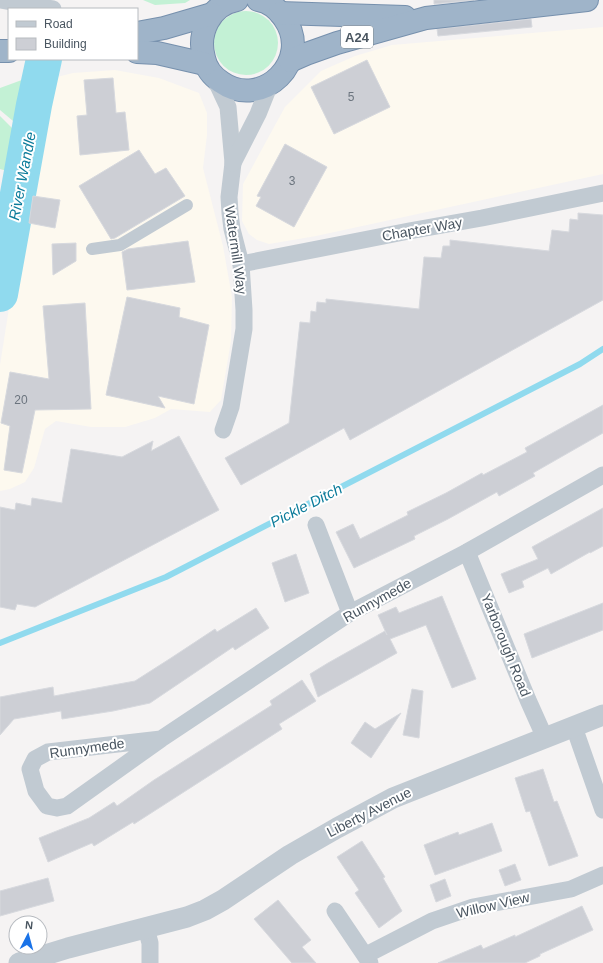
<svg xmlns="http://www.w3.org/2000/svg" width="603" height="963" viewBox="0 0 603 963" font-family="Helvetica,sans-serif">
<rect width="100%" height="100%" fill="#f5f3f3"/>
<!-- commercial -->
<g fill="#fdf9ef">
<path d="M 603,27 L 603,174 L 316,236 L 269,244 L 257,240 L 249,234 L 242,221 L 243,184 L 285,107 L 321,71 L 355,56 L 392,45 Z"/>
<path d="M 115,70 L 159,78 L 199,93 L 207,113 L 207,135 L 203,168 L 223,246 L 232,297 L 231,341 L 221,400 L 210,412 L 171,409 L 155,418 L 125,427 L 91,427 L 56,421 L 45,429 L 34,468 L 25,482 L 10,489 L 0,491 L 0,365 L 45,80 L 73,73 Z"/>
</g>
<!-- green -->
<g fill="#c3f1d5">
<path d="M 143,0 L 190,0 L 185,3 L 155,5 Z"/>
<circle cx="246" cy="43" r="32"/>
<path d="M 30,77 L 19,126 L 0,110 L 0,88 Z"/>
<path d="M 0,116 L 14,130 L 7,171 L 0,169 Z"/>
</g>
<g fill="none" stroke-linecap="round" stroke-linejoin="round">
<!-- stream -->
<path stroke="#90daee" stroke-width="6" d="M 0,643 L 166,577 L 580,364 L 603,349"/>
<!-- river -->
<path stroke="#90daee" stroke-width="36" d="M 0,294 L 34,105 L 44,59"/>
</g>
<!-- building -->
<g fill="#cdcfd5" stroke="#d7d9de">
<path d="M 434,0 L 474,0 L 434,4 Z"/>
<path d="M 531,19 L 532,27 L 438,36 L 437,29 Z"/>
<path d="M 367,60 L 390,107 L 334,134 L 311,87 Z"/>
<path d="M 113,78 L 116,113 L 125,112 L 129,150 L 80,155 L 77,116 L 87,115 L 84,80 Z"/>
<path d="M 285,144 L 327,167 L 294,227 L 256,206 L 261,197 L 257,196 Z"/>
<path d="M 139,150 L 155,174 L 166,168 L 185,196 L 115,238 L 111,239 L 79,186 Z"/>
<path d="M 33,196 L 60,200 L 55,228 L 29,223 Z"/>
<path d="M 578,213 L 603,215 L 603,300 L 350,440 L 344,428 L 241,485 L 225,458 L 289,423 L 300,322 L 310,323 L 311,311 L 316,312 L 317,302 L 326,303 L 326,299 L 419,309 L 424,257 L 441,258 L 443,246 L 450,246 L 450,240 L 549,251 L 552,230 L 569,232 L 570,219 L 578,220 Z"/>
<path d="M 188,241 L 195,282 L 127,290 L 122,252 L 128,249 Z"/>
<path d="M 76,243 L 76,261 L 53,275 L 52,244 Z"/>
<path d="M 127,297 L 180,308 L 179,317 L 209,325 L 194,404 L 158,396 L 165,408 L 106,395 Z"/>
<path d="M 85,303 L 91,409 L 35,410 L 22,473 L 4,470 L 10,426 L 1,423 L 10,372 L 49,379 L 43,306 Z"/>
<path d="M 603,405 L 603,433 L 533,473 L 535,476 L 499,496 L 497,492 L 448,519 L 414,536 L 415,539 L 354,568 L 336,532 L 353,524 L 360,539 L 408,515 L 407,512 L 446,493 L 482,473 L 483,475 L 527,452 L 525,448 Z"/>
<path d="M 179,436 L 219,510 L 35,607 L 17,604 L 15,610 L 0,607 L 0,507 L 15,510 L 16,503 L 31,506 L 32,498 L 62,503 L 71,449 L 122,457 L 153,441 L 151,451 Z"/>
<path d="M 603,508 L 603,546 L 590,553 L 590,552 L 551,574 L 548,568 L 522,581 L 524,587 L 509,593 L 501,574 L 538,559 L 532,547 Z"/>
<path d="M 296,554 L 309,593 L 285,602 L 272,563 Z"/>
<path d="M 442,596 L 476,679 L 452,688 L 426,625 L 390,639 L 397,653 L 318,697 L 310,674 L 328,663 L 385,631 L 387,635 L 378,615 L 396,607 L 399,613 Z"/>
<path d="M 603,603 L 603,630 L 532,658 L 524,634 Z"/>
<path d="M 256,608 L 269,628 L 235,650 L 233,647 L 150,703 L 113,711 L 62,719 L 61,711 L 14,719 L 0,735 L 0,697 L 53,687 L 54,696 L 135,681 L 171,658 L 215,629 L 217,632 Z"/>
<path d="M 302,680 L 316,701 L 279,724 L 282,729 L 134,824 L 133,822 L 94,846 L 92,843 L 48,862 L 39,838 L 89,818 L 114,802 L 117,806 L 154,780 L 272,705 L 270,701 Z"/>
<path d="M 412,689 L 423,691 L 419,738 L 403,735 Z"/>
<path d="M 401,713 L 371,758 L 351,743 L 365,722 L 375,729 Z"/>
<path d="M 543,769 L 554,802 L 557,801 L 578,856 L 549,866 L 530,811 L 526,812 L 515,778 Z"/>
<path d="M 492,823 L 502,851 L 435,875 L 424,845 L 458,832 L 459,835 Z"/>
<path d="M 362,841 L 385,877 L 383,878 L 402,911 L 379,928 L 355,893 L 359,890 L 337,857 Z"/>
<path d="M 515,864 L 521,880 L 505,886 L 499,870 Z"/>
<path d="M 48,878 L 54,901 L 0,916 L 0,891 Z"/>
<path d="M 445,879 L 451,896 L 436,902 L 430,885 Z"/>
<path d="M 278,900 L 311,940 L 302,947 L 316,963 L 292,963 L 254,919 Z"/>
<path d="M 582,906 L 593,930 L 540,954 L 540,956 L 525,963 L 438,963 L 481,945 L 483,949 L 515,935 L 515,937 Z"/>
</g>
<g fill="none" stroke-linecap="round" stroke-linejoin="round">
<defs>
<g id="trunk">
<path d="M 237,0 C 210,5 197,33 204,58 C 206,68 212,76 221,82 C 262,111 314,60 284,18 C 278,9 269,2 258,0"/>
<path d="M 280,13 L 405,17"/>
<path d="M 137,33 L 164,28 L 212,14"/>
<path d="M 0,51 L 9,51"/>
<path d="M 137,52 L 157,53 L 205,64"/>
<path d="M 290,61 L 306,54 L 337,43 L 426,18 L 587,0"/>
</g>
</defs>
<!-- trunk casing -->
<use href="#trunk" stroke="#7690ad" stroke-width="24"/>
<!-- pedestrian -->
<path stroke="#c1cad2" stroke-width="12" d="M 92,249 L 120,245 L 187,205"/>
<!-- minor -->
<g stroke="#c1cad2" stroke-width="17">
<path d="M 0,0 L 53,9"/>
<path d="M 214,77 L 228,107 L 233,163 L 229,197 L 230,213 L 232,229 L 241,264 L 244,310 L 244,329 L 231,407 L 223,430"/>
<path d="M 233,163 L 258,114 L 270,84"/>
<path d="M 241,264 L 409,231 L 482,218 L 603,193"/>
<path d="M 316,525 L 350,613"/>
<path d="M 467,552 L 528,700 L 545,738"/>
<path d="M 574,727 L 603,810"/>
<path d="M 161,739 L 48,752 L 35,759 L 30,769 L 36,791 L 47,806 L 57,808 L 67,806 L 161,739 L 350,613 L 467,552 L 603,475"/>
<path d="M 335,911 L 370,963"/>
<path d="M 146,928 L 150,943 L 150,963"/>
<path d="M 366,955 L 432,921 L 473,907 L 571,889 L 603,875"/>
</g>
<!-- tertiary -->
<path stroke="#c1cad2" stroke-width="21" d="M 19,963 L 68,948 L 187,917 L 205,910 L 223,900 L 290,855 L 337,828 L 393,798 L 603,715"/>
<!-- trunk -->
<use href="#trunk" stroke="#9fb4c9" stroke-width="22"/>
</g>
<g text-anchor="middle" dominant-baseline="central" stroke-width="4" stroke-linejoin="round" paint-order="stroke">
<!-- number labels -->
<g font-size="12" fill="#6b747e">
<text x="351" y="97">5</text>
<text x="292" y="181">3</text>
<text x="21" y="400">20</text>
</g>
<!-- shield labels -->
<rect fill="#fff" stroke="#808990" stroke-width="1" x="341" y="26" width="32" height="22" rx="3"/>
<g font-size="13" font-weight="bold" fill="#4a5661">
<text x="357" y="37">A24</text>
</g>
<!-- street labels -->
<g font-size="14" fill="#4a5661" stroke="#fff">
<text transform="translate(422 229) rotate(-10)">Chapter Way</text>
<text transform="translate(236 250) rotate(82)">Watermill Way</text>
<text transform="translate(377 600) rotate(-29)">Runnymede</text>
<text transform="translate(506 645) rotate(68)">Yarborough Road</text>
<text transform="translate(87 748) rotate(-8)">Runnymede</text>
<text transform="translate(369 812) rotate(-27)">Liberty Avenue</text>
<text transform="translate(493 905) rotate(-13)">Willow View</text>
</g>
<!-- water labels -->
<g font-size="15" font-style="italic" fill="#0c7c9b" stroke="#fff">
<text transform="translate(22 176) rotate(-79)">River Wandle</text>
<text transform="translate(306 505) rotate(-27)">Pickle Ditch</text>
</g>
</g>
<!-- legend -->
<rect x="8" y="8" width="130" height="52" fill="#ffffff" stroke="#b7bbc0"/>
<rect x="16" y="21" width="20" height="6" fill="#c1cad2" stroke="#b7bbc0"/>
<text x="44" y="28" font-size="12" fill="#4a5661">Road</text>
<rect x="16" y="38" width="20" height="12" fill="#cdcfd5" stroke="#b7bbc0"/>
<text x="44" y="48" font-size="12" fill="#4a5661">Building</text>
<!-- north arrow -->
<g transform="translate(28 935) rotate(6)"><circle r="19" fill="#ffffff" stroke="#b7bbc0"/>
<path d="M0-3L7 15L0 10L-7 15Z" fill="#1a73e8"/>
<text y="-6" font-size="11" font-weight="bold" text-anchor="middle" fill="#4a5661">N</text>
</g>
</svg>
